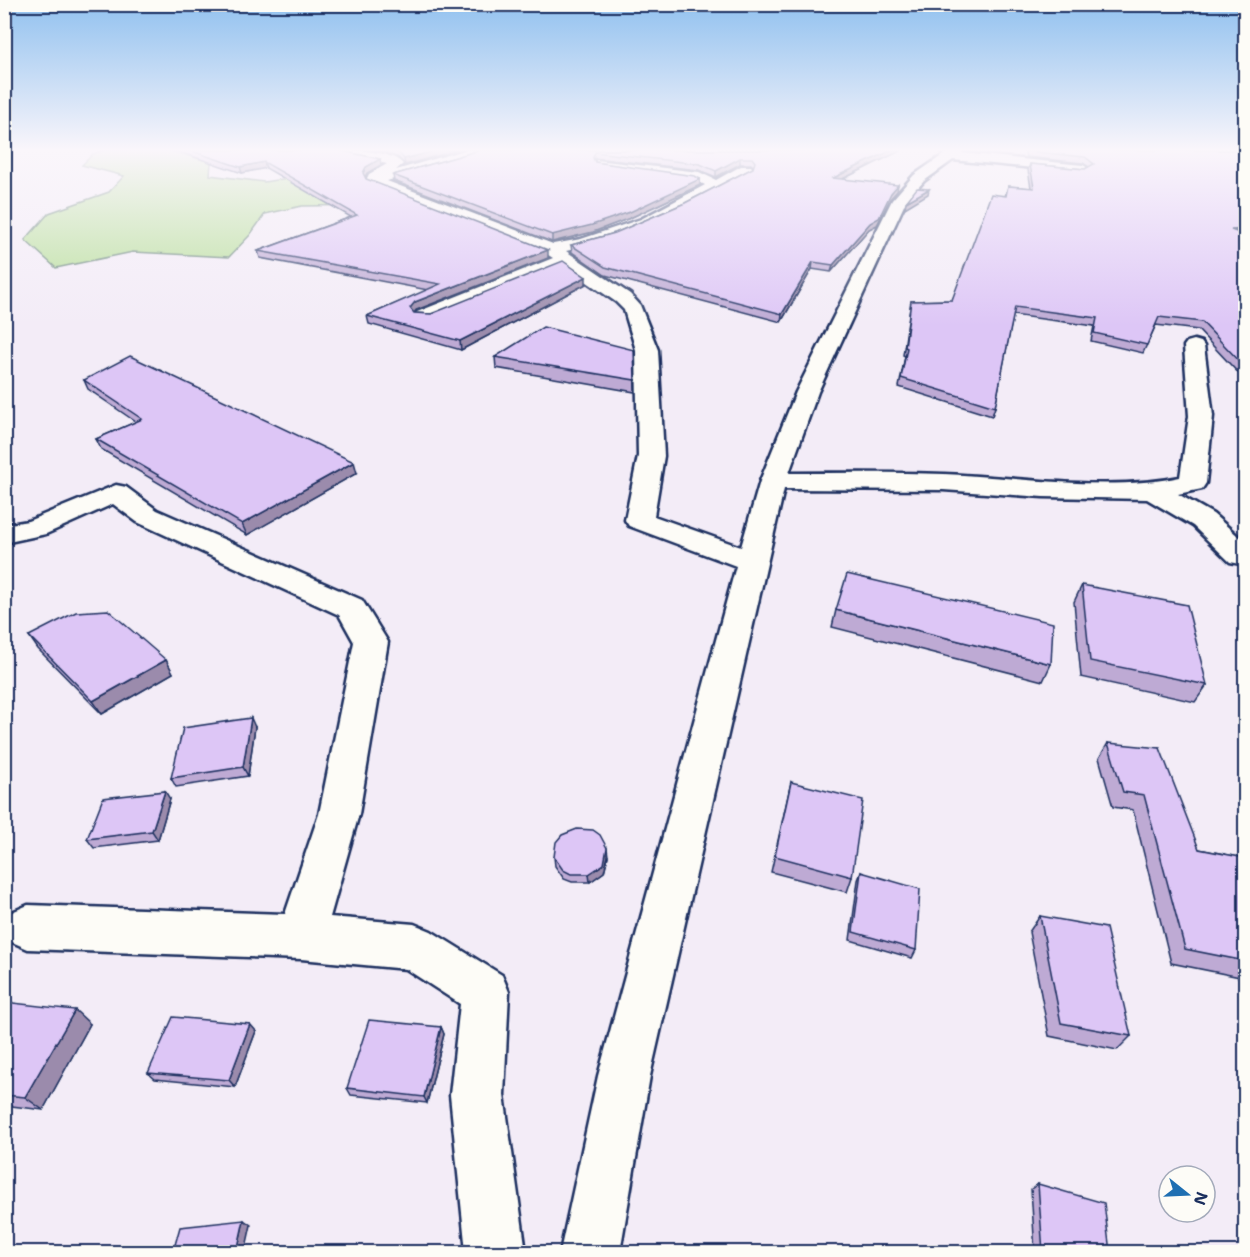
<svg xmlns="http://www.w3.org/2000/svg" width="1250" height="1257" viewBox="0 0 1250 1257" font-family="'Shantell Sans',sans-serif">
<rect width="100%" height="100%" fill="#f3ecf7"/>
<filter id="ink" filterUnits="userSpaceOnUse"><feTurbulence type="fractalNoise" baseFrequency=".0167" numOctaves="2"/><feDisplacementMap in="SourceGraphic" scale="12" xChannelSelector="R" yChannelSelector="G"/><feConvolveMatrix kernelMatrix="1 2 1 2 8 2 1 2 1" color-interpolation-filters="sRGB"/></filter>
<g filter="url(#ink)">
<!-- green -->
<path fill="#b8df9b" stroke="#6a877c" stroke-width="1.5" d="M 105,150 L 167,150 L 211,162 L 210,175 L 264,182 L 295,177 L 373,205 L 302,206 L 265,214 L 250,235 L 229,257 L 133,252 L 56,268 L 25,240 L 49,213 L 109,192 L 124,176 L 82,165 L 93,154 Z"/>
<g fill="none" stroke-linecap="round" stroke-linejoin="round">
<defs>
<g id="minor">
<path d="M 337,150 C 353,149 392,151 403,164 L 396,170 L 465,150 L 483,150 L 481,153 L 387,181 L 553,244 L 581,239 L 641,219 L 705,185 L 695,180 L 601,167 L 596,166 L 595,163 L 596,160 L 699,172 L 716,180 L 741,166 L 751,166 L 753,169 L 751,172 C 690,204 634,238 566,251 L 630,294 L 640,305 L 658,350 L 664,456 L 654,516 L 741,547 L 760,481 L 796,392 L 892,200 L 914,175 L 946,153 L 951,150 L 965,150 L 962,153 L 1083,165 L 1090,169 L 1083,173 L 953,160 L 924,181 L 906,201 L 818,392 L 789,473 C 841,473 893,472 944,474 C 1018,477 1108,492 1180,477 L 1189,416 L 1184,346 L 1187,342 L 1194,340 L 1201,342 L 1204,346 L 1213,416 L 1206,483 L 1202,489 L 1178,494 L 1213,514 L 1246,543 L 1246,565 L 1230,562 L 1193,526 L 1147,499 L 1043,497 L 943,490 L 784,489 L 650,1076 L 620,1252 L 560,1252 L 598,1076 L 736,566 L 629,526 L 625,520 L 638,456 L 636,350 L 624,310 L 616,302 L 564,266 L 431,320 L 417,320 L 414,316 L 417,312 L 553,258 L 545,253 L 368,183 L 366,180 L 369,174 L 387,164 L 339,153 Z"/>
<path d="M 116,485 L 126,487 L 157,510 L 362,600 L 388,642 L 359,814 L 330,917 L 414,924 L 431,931 L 502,975 L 509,992 L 504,1095 L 526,1252 L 466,1252 L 450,1095 L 460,1004 L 406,969 L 301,959 L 28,949 L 12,942 L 5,927 L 12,912 L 28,905 L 285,914 L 319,814 L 354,642 L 339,615 L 137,522 L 113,504 L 46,534 L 4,543 L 4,525 L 28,521 Z"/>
</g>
</defs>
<!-- minor casing -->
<use href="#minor" stroke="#1b2f5e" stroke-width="5"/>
<!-- minor -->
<use href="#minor" fill="#fdfcf7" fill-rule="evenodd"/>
</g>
<!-- wall -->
<g fill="#beaad4" stroke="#1b2f5e" stroke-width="1.5">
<path d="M 174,150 L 338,150 L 380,159 L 381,165 L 367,173 L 365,177 L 366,179 L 548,258 L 416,310 L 414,313 L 431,314 L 586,284 L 461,350 L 369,324 L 367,316 L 428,290 L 260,258 L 258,251 L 351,217 L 266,168 L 242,173 Z"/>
<path d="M 355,150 L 458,150 L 405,165 L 399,158 L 382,151 Z"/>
<path d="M 480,150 L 902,150 L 843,179 L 897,191 L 890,199 L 877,225 L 869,229 L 831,272 L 812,269 L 781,322 L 605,275 L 572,252 L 571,245 L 615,233 L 685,203 L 753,168 L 753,166 L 751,164 L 740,164 L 716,177 L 699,170 L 595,158 L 594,160 L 595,162 L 700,179 L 700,185 L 630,218 L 593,232 L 552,242 L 394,181 L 393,175 Z"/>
<path d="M 1024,150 L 1245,150 L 1245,380 L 1198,330 L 1156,325 L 1143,353 L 1091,341 L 1094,326 L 1013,315 L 995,407 L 992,416 L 899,387 L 905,356 L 903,355 L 911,301 L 952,300 L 1005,196 L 1008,186 L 1031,188 L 1028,170 L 1030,164 L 1085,169 L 1089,167 L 1083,163 L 1026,157 Z"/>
<path d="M 634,350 L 635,392 L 496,368 L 495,357 Z"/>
<path d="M 84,380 L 357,473 L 247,535 L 101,449 L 96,439 L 136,422 L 88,389 Z"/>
<path d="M 1082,585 L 1207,685 L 1195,702 L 1081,677 L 1074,602 Z"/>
<path d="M 836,610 L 1051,664 L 1043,681 L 832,627 Z"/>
<path d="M 29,636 L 166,660 L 173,673 L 102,714 L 38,649 Z"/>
<path d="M 255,727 L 248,776 L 176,787 L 171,778 Z"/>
<path d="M 1108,743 L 1199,849 L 1245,858 L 1245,978 L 1171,963 L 1133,810 L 1113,807 L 1099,758 Z"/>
<path d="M 791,782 L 852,877 L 847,892 L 771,872 Z"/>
<path d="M 170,799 L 158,840 L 94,848 L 87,839 Z"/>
<path d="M 608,856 L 604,872 L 590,882 L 572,882 L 564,879 L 555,866 L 554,857 Z"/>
<path d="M 861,872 L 916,950 L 912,958 L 850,940 L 858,880 Z"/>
<path d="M 1040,916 L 1131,1036 L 1117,1050 L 1049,1036 L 1029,932 Z"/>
<path d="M 4,1002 L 90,1024 L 43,1110 L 4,1105 Z"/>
<path d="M 441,1027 L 444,1034 L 427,1103 L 351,1095 L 347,1088 Z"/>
<path d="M 256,1031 L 235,1087 L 155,1079 L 148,1073 Z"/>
<path d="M 1038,1184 L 1110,1252 L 1035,1252 L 1031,1189 Z"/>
</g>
<!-- shaded-wall -->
<g fill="#9b8bac" stroke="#1b2f5e" stroke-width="1.5">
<path d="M 438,150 L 458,150 L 405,165 L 404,159 Z"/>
<path d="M 892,150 L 902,150 L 832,184 L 833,178 Z"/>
<path d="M 740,158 L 740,164 L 716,177 L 716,171 Z"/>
<path d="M 380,159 L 381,165 L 367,173 L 364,179 L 363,173 L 366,167 Z"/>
<path d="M 264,162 L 266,168 L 242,173 L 240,167 Z"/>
<path d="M 700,179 L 700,185 L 630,218 L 593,232 L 552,242 L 552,235 Z"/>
<path d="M 898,185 L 897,191 L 890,199 L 877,225 L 869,229 L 831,272 L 833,265 L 870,223 L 891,193 Z"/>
<path d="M 929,189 L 928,194 L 905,208 L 906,202 Z"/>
<path d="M 1245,229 L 1245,235 L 1231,230 Z"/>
<path d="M 548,250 L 548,258 L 416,310 L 412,316 L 410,308 L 415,302 Z"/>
<path d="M 813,262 L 812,269 L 781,322 L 782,314 Z"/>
<path d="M 586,277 L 586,284 L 461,350 L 460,341 Z"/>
<path d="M 354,462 L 357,473 L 247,535 L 242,524 Z"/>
<path d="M 166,660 L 173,673 L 102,714 L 93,701 Z"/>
<path d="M 251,718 L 255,727 L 248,776 L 243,767 Z"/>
<path d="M 165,791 L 170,799 L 158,840 L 152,831 Z"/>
<path d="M 607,848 L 608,856 L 604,872 L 590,882 L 589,874 Z"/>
<path d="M 75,1010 L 90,1024 L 43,1110 L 25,1097 Z"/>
<path d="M 250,1024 L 256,1031 L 235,1087 L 229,1080 Z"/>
<path d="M 441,1027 L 444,1034 L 427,1103 L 424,1097 Z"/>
<path d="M 244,1220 L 251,1225 L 245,1252 L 237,1252 Z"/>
</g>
<!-- building -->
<g fill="#ddc6f6" stroke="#1b2f5e" stroke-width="1.5">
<path d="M 189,150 L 338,150 L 380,159 L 366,167 L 363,173 L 366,179 L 548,250 L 415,302 L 410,308 L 414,313 L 431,314 L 563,261 L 586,277 L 460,341 L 367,316 L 440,284 L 258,251 L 357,215 L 264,162 L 240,167 Z"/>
<path d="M 392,150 L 438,150 L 404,159 L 398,152 Z"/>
<path d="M 480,150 L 892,150 L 833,178 L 898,185 L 891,193 L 879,218 L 870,223 L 833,265 L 813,262 L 782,314 L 605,267 L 571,245 L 615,233 L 685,203 L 753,168 L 755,162 L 752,158 L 740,158 L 716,171 L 700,164 L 595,152 L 593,158 L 595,162 L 695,176 L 700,179 L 630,212 L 592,225 L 552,235 L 393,175 Z"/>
<path d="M 1027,150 L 1245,150 L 1245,229 L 1231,230 L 1245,235 L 1245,367 L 1202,322 L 1159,317 L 1147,345 L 1094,333 L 1097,318 L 1015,307 L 995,407 L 901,378 L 907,348 L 905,347 L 911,301 L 952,300 L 991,194 L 1006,196 L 1008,186 L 1034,188 L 1030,164 L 1085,169 L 1094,164 L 1085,157 L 1027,151 Z"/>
<path d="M 917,188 L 929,189 L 906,202 Z"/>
<path d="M 543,327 L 634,350 L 635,380 L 495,357 Z"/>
<path d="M 130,356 L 354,462 L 242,524 L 96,439 L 142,419 L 84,380 Z"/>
<path d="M 847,574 L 1053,623 L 1051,664 L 836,610 Z"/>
<path d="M 1082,585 L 1187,605 L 1207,685 L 1090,661 Z"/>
<path d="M 108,610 L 166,660 L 93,701 L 29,636 L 76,612 Z"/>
<path d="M 251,718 L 243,767 L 171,778 L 183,728 Z"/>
<path d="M 1108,743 L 1160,748 L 1199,849 L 1245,858 L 1245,961 L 1185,949 L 1144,795 L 1123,792 Z"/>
<path d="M 791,782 L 863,800 L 852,877 L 775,856 Z"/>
<path d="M 165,791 L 152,831 L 87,839 L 103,798 Z"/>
<path d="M 577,829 L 593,830 L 600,835 L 607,848 L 604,864 L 589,874 L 571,874 L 563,870 L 554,857 L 556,842 L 562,835 Z"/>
<path d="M 861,872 L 920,889 L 916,950 L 853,932 Z"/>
<path d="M 1040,916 L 1106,928 L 1131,1036 L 1061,1023 Z"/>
<path d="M 4,1002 L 75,1010 L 25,1097 L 4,1095 Z"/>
<path d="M 173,1017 L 250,1024 L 229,1080 L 148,1073 Z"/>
<path d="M 369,1020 L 441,1027 L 424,1097 L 347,1088 Z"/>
<path d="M 1038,1184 L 1104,1203 L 1110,1252 L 1043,1252 Z"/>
<path d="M 244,1220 L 237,1252 L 173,1252 L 180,1227 Z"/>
</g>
</g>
<!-- sky -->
<linearGradient id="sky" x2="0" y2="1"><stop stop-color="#91c1ef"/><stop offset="0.46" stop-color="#faf6fb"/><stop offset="1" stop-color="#faf6fb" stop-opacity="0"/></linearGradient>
<rect width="1250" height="326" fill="url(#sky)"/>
<!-- margin -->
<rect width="1250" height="1257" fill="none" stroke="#fdfcf7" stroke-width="24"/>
<rect x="12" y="12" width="1226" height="1233" fill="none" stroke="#1b2f5e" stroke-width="2" filter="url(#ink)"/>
<!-- north arrow -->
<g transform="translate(1187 1194) rotate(108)"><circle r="28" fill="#fdfcf7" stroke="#a3aaba" stroke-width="1.5"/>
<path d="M0-4.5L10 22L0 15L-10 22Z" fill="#1f6fb2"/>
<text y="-9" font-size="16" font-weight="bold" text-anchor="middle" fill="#1b2f5e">N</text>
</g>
</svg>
